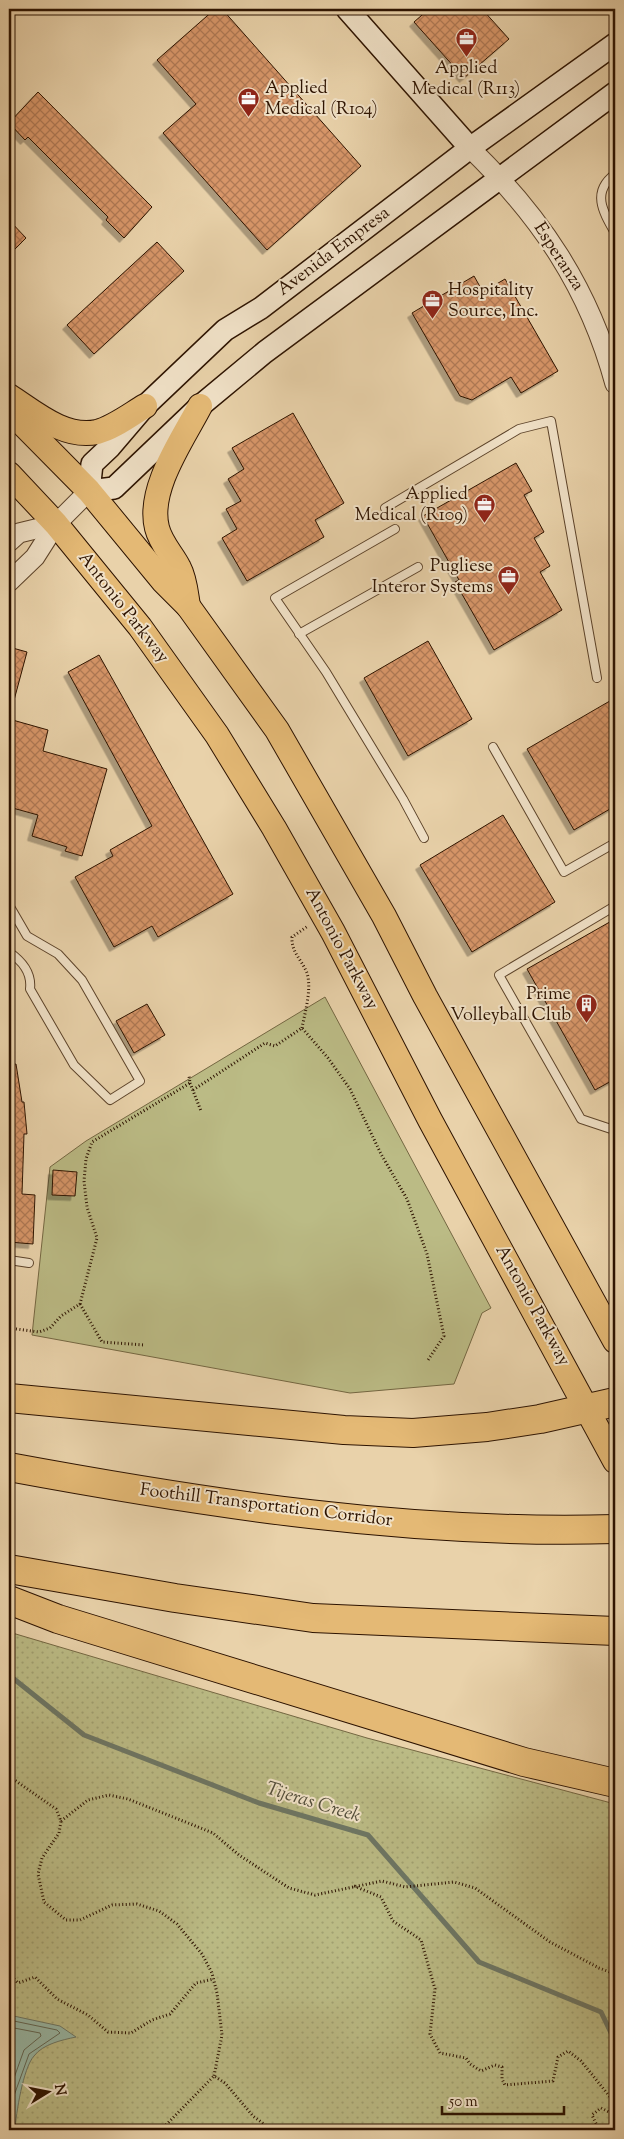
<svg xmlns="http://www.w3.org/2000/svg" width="624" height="2139" viewBox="0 0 624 2139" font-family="'Sorts Mill Goudy',serif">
<defs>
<pattern id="grass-dots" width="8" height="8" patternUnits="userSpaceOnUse" patternTransform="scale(1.25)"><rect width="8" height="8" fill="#bbbb85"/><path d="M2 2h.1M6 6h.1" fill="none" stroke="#a1a071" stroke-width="1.8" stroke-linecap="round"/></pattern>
<pattern id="building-cross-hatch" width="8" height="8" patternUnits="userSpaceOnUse" patternTransform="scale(1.25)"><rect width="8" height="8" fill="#d79669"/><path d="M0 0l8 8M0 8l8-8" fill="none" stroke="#af7954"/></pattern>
<filter id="shadow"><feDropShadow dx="-4.5" dy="4.5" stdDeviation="0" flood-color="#0004"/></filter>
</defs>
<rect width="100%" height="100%" fill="#e9d2aa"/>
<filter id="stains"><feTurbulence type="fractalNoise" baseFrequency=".004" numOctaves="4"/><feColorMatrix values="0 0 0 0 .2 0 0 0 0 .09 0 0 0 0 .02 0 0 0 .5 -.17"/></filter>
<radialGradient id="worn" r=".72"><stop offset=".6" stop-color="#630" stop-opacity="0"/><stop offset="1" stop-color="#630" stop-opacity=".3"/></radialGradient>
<!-- grass -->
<path fill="url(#grass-dots)" stroke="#746742" d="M 9,1632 L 367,1738 L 615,1804 L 615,2130 L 9,2130 Z"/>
<!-- park -->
<path fill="#bbbb85" stroke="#746742" d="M 325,997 L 491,1308 L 482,1313 L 454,1384 L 350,1393 L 32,1335 L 50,1167 L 86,1141 Z"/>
<!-- water -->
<path fill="#98b8a6" stroke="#6d7664" d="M 9,2015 L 60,2026 L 76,2037 C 62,2040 43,2044 34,2056 C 23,2068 16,2114 15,2130 L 9,2130 Z"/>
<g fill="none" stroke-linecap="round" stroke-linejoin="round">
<!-- shore -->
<g stroke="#626653" stroke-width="1">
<path d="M 9,2020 L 57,2030 L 60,2033 L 29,2054 L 11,2104 L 10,2130"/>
<path d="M 9,2027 L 40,2033 L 41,2036 L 24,2050 L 9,2092"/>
</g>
<!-- stream -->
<path stroke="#6d7664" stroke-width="5" d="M 9,1675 L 84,1735 L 259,1803 L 368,1835 L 479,1962 L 601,2012 L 615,2041"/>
</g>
<!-- building -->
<g fill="url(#building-cross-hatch)" stroke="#2d1300" filter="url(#shadow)">
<path d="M 215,9 L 222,9 L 361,166 L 267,250 L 163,133 L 196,104 L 157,60 Z"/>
<path d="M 429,9 L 482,9 L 509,39 L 464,78 L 414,22 Z"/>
<path d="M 38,92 L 152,207 L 124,238 L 106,220 L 108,217 L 28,137 L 25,140 L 9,123 Z"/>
<path d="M 9,220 L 26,238 L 9,255 Z"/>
<path d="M 157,242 L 184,271 L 94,354 L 67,325 Z"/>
<path d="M 474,276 L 483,292 L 505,279 L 558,371 L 521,393 L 511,377 L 472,400 L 460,396 L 412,313 Z"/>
<path d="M 293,413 L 344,503 L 315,520 L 324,537 L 247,581 L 222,538 L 237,529 L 226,509 L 241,501 L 228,479 L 244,469 L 232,448 Z"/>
<path d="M 516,463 L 532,491 L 524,495 L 544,532 L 534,538 L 550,566 L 540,572 L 562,610 L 494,650 L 455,582 L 459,580 L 423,516 Z"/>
<path d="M 428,641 L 472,719 L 408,756 L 364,678 Z"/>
<path d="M 9,647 L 27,652 L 13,704 L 9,704 Z"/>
<path d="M 99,655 L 233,894 L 158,937 L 152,926 L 114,947 L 75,877 L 113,856 L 110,850 L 152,826 L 68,672 Z"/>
<path d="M 615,698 L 615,806 L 574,830 L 527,749 Z"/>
<path d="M 9,719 L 48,730 L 43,751 L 107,769 L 82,856 L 65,851 L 67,847 L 32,836 L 38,815 L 9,807 Z"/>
<path d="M 503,815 L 555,902 L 472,952 L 420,865 Z"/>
<path d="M 615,919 L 615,1079 L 595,1090 L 527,969 Z"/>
<path d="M 147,1004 L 165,1035 L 134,1053 L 116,1021 Z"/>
<path d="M 16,1064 L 22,1102 L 24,1102 L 27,1134 L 24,1134 L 22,1194 L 35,1195 L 33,1244 L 9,1242 L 9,1065 Z"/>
<path d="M 53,1170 L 77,1172 L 75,1196 L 52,1195 Z"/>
</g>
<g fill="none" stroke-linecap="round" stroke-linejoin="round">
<defs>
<g id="service">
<path d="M 615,174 C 591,192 603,212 615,233"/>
<path d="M 385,508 L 519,429 L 551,421 L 597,678"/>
<path d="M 395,529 L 275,598 L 326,672 L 403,799 L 424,838"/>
<path d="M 299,634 L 418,567"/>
<path d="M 493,747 L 564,872 L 615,843"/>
<path d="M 9,905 L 27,936 L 58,954 L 82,980 L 140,1081 L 110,1100 L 74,1065 L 30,989 C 32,972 22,961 9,952"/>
<path d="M 615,906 L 499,975 L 581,1119 L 611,1129 L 615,1127"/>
<path d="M 9,1260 L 29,1263"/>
</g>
<g id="tertiary">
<path d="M 470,148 C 541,217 589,288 615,384"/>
<path d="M 9,542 L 19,533 L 56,524"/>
<path d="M 9,582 L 35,557 L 56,524 L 89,491"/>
</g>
<g id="secondary">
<path d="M 347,9 L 470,148"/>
<path d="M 615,44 L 470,148 L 261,308 L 225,330 L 145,406 L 110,447 L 92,464 L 89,491 L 114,488 L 200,406 L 265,352 L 615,93"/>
</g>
<g id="primary">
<path d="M 9,396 C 34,412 64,439 97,432 C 113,428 130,415 145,406"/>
<path d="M 9,410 L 89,491 L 163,581 L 188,606 L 277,730 L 384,916 L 425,996 L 615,1341"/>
<path d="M 9,474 L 56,524 L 140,627 L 217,735 L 274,828 L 333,932 L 430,1120 L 615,1461"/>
<path d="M 188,606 C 186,594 185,579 179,568 C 172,554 161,544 157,528 C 147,489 183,439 200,406"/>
</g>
<g id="motorway">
<path d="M 9,1398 L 344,1430 L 413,1433 L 487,1427 L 540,1419 L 615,1402"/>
<path d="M 9,1467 C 209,1504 411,1535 615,1529"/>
<path d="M 9,1569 L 175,1598 L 313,1618 L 615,1631"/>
<path d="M 9,1600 L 58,1619 L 524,1762 L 615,1783"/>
</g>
</defs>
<!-- service casing -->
<use href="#service" stroke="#5c432a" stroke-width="10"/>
<!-- tertiary casing -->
<use href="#tertiary" stroke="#5c432a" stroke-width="21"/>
<!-- secondary casing -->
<use href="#secondary" stroke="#2d1300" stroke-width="24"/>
<!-- primary casing -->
<use href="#primary" stroke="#2d1300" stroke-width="26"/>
<!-- motorway casing -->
<use href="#motorway" stroke="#2d1300" stroke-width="30"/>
<!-- path -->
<g stroke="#2d1300" stroke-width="3" stroke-dasharray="1 2.5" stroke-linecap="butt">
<path d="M 302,1028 C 305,1012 312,989 307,973 C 302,960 291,952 292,937 L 308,926"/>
<path d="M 190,1083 L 201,1111"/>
<path d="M 193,1090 L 265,1043 L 275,1046 L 302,1028 L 328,1058 L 350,1089 L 381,1154 L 407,1199 L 427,1254 L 444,1336 L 428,1360"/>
<path d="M 80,1304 L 102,1342 L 144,1345"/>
<path d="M 9,1328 L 39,1332 L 50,1328 L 61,1316 L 80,1304 L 97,1238 L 87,1207 L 84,1181 L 86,1159 L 92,1142 L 190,1083 L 189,1076"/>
<path d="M 9,1778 L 16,1781 L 56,1809 L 61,1821 L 59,1833 L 42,1858 L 38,1874 L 44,1902 L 66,1920 L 80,1920 L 112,1905 L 137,1904 L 159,1911 L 177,1924 L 202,1954 L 212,1973 L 217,1993 L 222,2035 L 214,2076"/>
<path d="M 61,1821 L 88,1800 L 109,1795 L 128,1799 L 213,1833 L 239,1855 L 289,1888 L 315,1895 L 382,1881 L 405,1887 L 454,1882 L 475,1888 L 550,1942 L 599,1968 L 615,1974"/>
<path d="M 354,1886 L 381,1897 L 393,1921 L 421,1940 L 435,1989 L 430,2034 L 440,2053 L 466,2058 L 470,2064 L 481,2071 L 495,2065 L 502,2067 L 502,2079 L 505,2085 L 553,2081 L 558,2057 L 568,2051 L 581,2061 L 615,2103"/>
<path d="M 9,1974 L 18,1983 L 35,1977 L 57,1999 L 88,2015 L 108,2032 L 131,2033 L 152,2020 L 170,2014 L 196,1983 L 214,1979"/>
<path d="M 161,2130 L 214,2076 L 225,2083 L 253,2116 L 272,2130"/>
<path d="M 599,2130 L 592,2115 L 601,2108 L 615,2115"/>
</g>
<!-- service -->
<use href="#service" stroke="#f1e2c8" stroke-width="8"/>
<!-- tertiary -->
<use href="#tertiary" stroke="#f1e2c8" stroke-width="19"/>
<!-- secondary -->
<use href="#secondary" stroke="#f1e2c8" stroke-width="21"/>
<!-- primary -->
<use href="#primary" stroke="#e4b975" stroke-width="24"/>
<!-- motorway -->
<use href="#motorway" stroke="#e4b975" stroke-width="28"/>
</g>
<!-- icons -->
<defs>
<symbol id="office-pin" viewBox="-11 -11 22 30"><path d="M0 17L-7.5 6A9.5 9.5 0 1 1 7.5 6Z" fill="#8f2418" stroke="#f1e2c8"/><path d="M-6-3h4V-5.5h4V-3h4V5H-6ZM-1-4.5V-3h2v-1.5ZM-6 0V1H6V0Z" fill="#fff"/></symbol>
<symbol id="building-pin" viewBox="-11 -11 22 30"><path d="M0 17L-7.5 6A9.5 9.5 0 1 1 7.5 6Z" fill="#8f2418" stroke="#f1e2c8"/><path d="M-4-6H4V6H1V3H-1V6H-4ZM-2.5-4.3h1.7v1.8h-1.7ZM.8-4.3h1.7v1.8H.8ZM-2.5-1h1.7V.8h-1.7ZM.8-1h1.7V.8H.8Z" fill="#fff"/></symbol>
</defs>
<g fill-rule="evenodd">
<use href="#office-pin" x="454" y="26" width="25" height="34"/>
<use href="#office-pin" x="236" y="86" width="25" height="34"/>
<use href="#office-pin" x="420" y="288" width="25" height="34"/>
<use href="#office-pin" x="472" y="492" width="25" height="34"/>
<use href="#office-pin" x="496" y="564" width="25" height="34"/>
<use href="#building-pin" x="574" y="992" width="25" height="34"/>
</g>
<g text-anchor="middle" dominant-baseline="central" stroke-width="4" stroke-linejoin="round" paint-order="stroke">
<!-- poi labels -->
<g font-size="18" fill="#2d1300" stroke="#f1e2c8" text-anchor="end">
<text x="466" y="69" text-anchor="middle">Applied<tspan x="466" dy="21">Medical (R113)</tspan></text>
<text x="265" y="89" text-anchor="start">Applied<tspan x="265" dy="21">Medical (R104)</tspan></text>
<text x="448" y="291" text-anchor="start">Hospitality<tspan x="448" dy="21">Source, Inc.</tspan></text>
<text x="468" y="495">Applied<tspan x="468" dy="21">Medical (R109)</tspan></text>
<text x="493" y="567">Pugliese<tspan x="493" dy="21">Interor Systems</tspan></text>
<text x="571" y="995">Prime<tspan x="571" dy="21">Volleyball Club</tspan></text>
</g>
<!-- street labels -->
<g font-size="18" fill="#2d1300" stroke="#f1e2c8">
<text transform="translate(334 252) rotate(-37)">Avenida Empresa</text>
<text transform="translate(558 257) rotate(57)">Esperanza</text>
<text transform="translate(123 608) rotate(52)">Antonio Parkway</text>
<text transform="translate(341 949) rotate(62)">Antonio Parkway</text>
<text transform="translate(532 1306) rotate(61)">Antonio Parkway</text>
<text transform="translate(266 1506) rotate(7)">Foothill Transportation Corridor</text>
</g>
<!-- water labels -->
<g font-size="19" font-style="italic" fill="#524d3a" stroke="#f1e2c8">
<text transform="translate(313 1803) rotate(17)">Tijeras Creek</text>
</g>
</g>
<!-- margin -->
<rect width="624" height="2139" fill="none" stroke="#e9d2aa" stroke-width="30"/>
<rect x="10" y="10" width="604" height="2119" fill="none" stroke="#2d1300" stroke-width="2.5"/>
<rect x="15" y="15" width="594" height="2109" fill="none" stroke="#2d1300"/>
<!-- north arrow -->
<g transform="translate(48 2092) rotate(80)" stroke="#f1e2c8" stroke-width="4" paint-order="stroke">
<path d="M0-4L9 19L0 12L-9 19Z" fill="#2d1300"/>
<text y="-8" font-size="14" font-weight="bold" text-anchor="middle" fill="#2d1300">N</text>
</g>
<!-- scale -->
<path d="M442 2106v8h122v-8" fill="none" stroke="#2d1300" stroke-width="2.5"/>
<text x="449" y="2106" font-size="15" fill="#2d1300" stroke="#f1e2c8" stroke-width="4" paint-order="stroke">50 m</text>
<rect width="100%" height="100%" filter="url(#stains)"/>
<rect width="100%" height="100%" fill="url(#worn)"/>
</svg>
